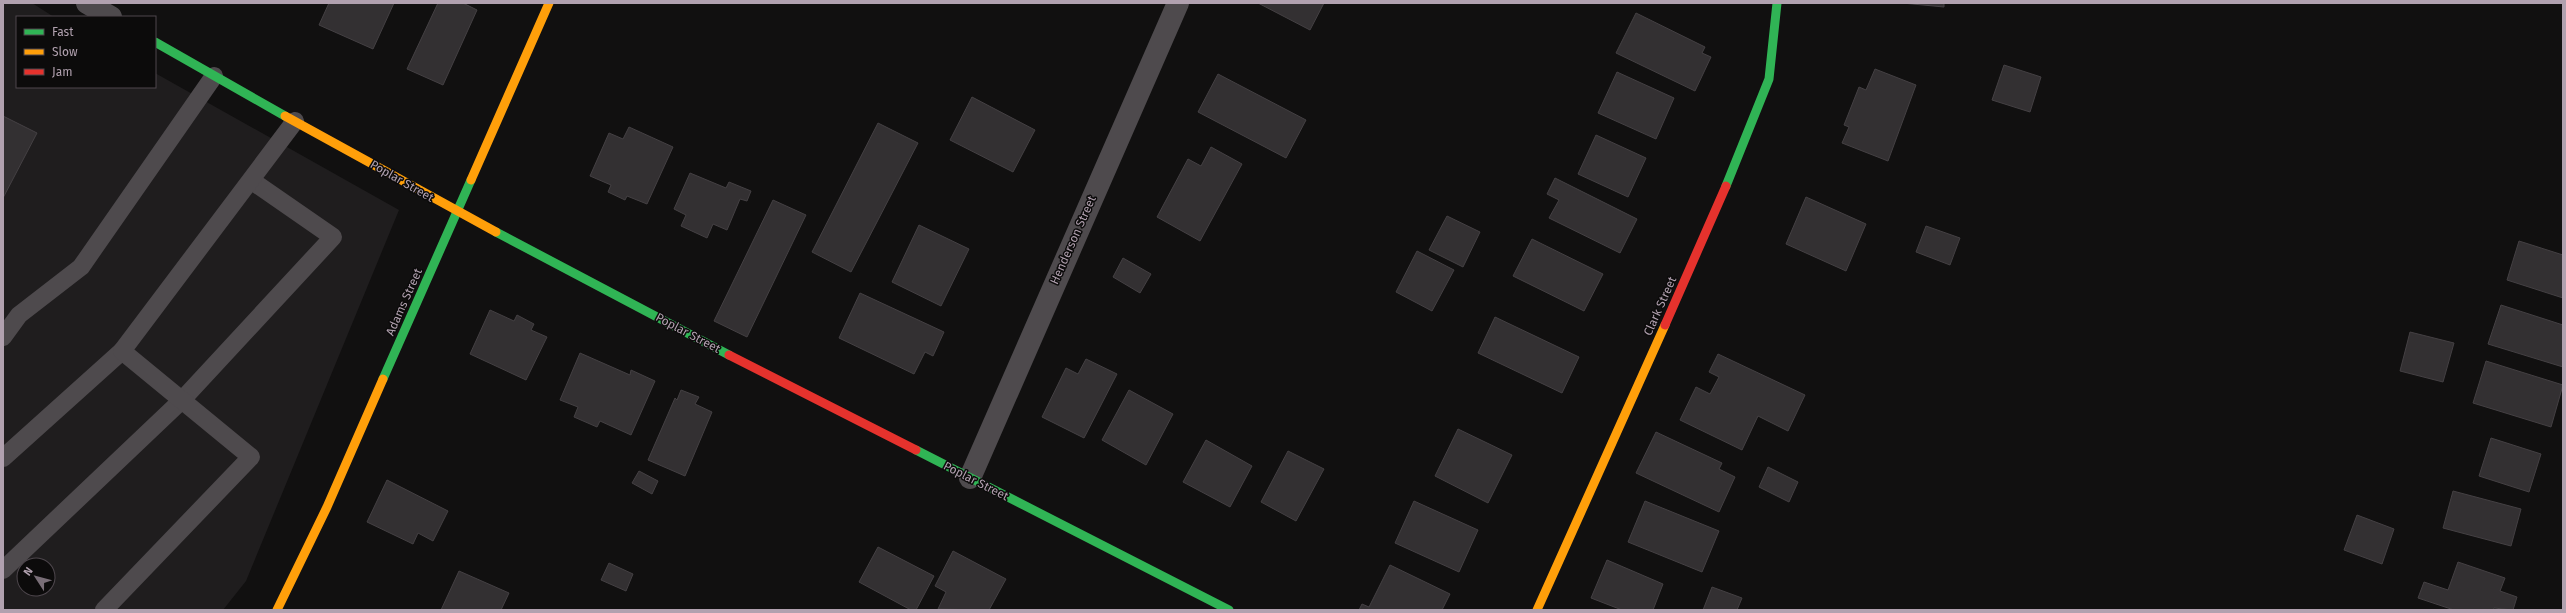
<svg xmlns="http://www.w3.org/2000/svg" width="2566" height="613" viewBox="0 0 2566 613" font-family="'Fira Sans',sans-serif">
<rect width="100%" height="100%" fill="#111010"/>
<!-- built -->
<path fill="#1f1d1e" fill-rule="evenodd" d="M 3,3 L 32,3 L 54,17 L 17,17 L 17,87 L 155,87 L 155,73 L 399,210 L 246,581 L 223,610 L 3,610 ZM 24,565 L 48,565 L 48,589 L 24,589 Z"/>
<!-- building -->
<g fill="#333032" stroke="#444043">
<path d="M 329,3 L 394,3 L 373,49 L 319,25 Z"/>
<path d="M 438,3 L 463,3 L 477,10 L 443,85 L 407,69 Z"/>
<path d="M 1258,3 L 1324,3 L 1310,30 Z"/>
<path d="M 1902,3 L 1944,3 L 1944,7 Z"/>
<path d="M 1636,13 L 1705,47 L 1702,53 L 1711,57 L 1695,91 L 1616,53 Z"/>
<path d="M 2004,65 L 2041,77 L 2030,112 L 1992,100 Z"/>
<path d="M 1875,69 L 1916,85 L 1888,161 L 1842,143 L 1849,127 L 1844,125 L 1859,87 L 1866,90 Z"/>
<path d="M 1617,72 L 1674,98 L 1656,139 L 1598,113 Z"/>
<path d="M 1218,74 L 1306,120 L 1286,158 L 1198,112 Z"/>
<path d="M 972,97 L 1035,130 L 1013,172 L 950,140 Z"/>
<path d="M 3,116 L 37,133 L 3,198 Z"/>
<path d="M 878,123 L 918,143 L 851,272 L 812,252 Z"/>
<path d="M 629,127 L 673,147 L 647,204 L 627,196 L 625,200 L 608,192 L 611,185 L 590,176 L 609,133 L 623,139 Z"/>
<path d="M 1596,135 L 1646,158 L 1628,197 L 1578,174 Z"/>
<path d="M 1211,147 L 1242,164 L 1200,241 L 1157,217 L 1188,159 L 1201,166 Z"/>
<path d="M 690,173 L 726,188 L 729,182 L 751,191 L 747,201 L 740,199 L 727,230 L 713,224 L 707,238 L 681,226 L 686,215 L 674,209 Z"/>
<path d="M 1555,178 L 1637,219 L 1620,253 L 1549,218 L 1559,200 L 1547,194 Z"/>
<path d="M 1806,197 L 1866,224 L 1846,271 L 1786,244 Z"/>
<path d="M 773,200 L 806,215 L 747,337 L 714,321 Z"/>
<path d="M 1447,216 L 1480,232 L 1463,267 L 1429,250 Z"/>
<path d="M 919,225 L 969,249 L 941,306 L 892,282 Z"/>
<path d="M 1926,226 L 1960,238 L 1950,265 L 1916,252 Z"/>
<path d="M 1532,239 L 1603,274 L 1584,311 L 1513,276 Z"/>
<path d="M 2519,241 L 2563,255 L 2563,298 L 2507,280 Z"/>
<path d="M 1417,251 L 1454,270 L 1432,311 L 1396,292 Z"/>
<path d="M 1123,258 L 1151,274 L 1140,293 L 1113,277 Z"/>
<path d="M 860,293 L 944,332 L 933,356 L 925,352 L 914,374 L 839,338 Z"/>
<path d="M 2501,305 L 2563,325 L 2563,367 L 2488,344 Z"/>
<path d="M 490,310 L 514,321 L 517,315 L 534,324 L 531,330 L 547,337 L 526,380 L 470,354 Z"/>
<path d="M 1495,317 L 1579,357 L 1562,393 L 1478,353 Z"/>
<path d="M 2410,332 L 2454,343 L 2443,382 L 2400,371 Z"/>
<path d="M 580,353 L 630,375 L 631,370 L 655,381 L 631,435 L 600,421 L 597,427 L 574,417 L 578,407 L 560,400 Z"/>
<path d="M 1718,354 L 1805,395 L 1788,431 L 1758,416 L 1742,450 L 1680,420 L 1696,387 L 1710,394 L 1719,377 L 1709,372 Z"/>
<path d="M 1086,359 L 1117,374 L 1084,438 L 1042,417 L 1066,368 L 1078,374 Z"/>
<path d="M 2486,361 L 2563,385 L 2551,427 L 2473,403 Z"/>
<path d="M 681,390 L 699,397 L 695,404 L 712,412 L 685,476 L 648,460 L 675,398 L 677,400 Z"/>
<path d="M 1129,390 L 1173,414 L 1146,465 L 1102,440 Z"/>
<path d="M 1458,429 L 1512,455 L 1488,503 L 1435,476 Z"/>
<path d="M 1656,432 L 1722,463 L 1719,469 L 1735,477 L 1719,512 L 1636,473 Z"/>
<path d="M 2491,438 L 2541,454 L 2529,492 L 2479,476 Z"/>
<path d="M 1206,440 L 1252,466 L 1230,507 L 1183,482 Z"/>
<path d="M 1288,451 L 1324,469 L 1296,521 L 1261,502 Z"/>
<path d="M 1768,467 L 1798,482 L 1789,502 L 1759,487 Z"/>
<path d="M 639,471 L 658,481 L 652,494 L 632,483 Z"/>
<path d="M 387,480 L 448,511 L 433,541 L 418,533 L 413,544 L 367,522 Z"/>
<path d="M 2453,491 L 2521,509 L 2511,546 L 2443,528 Z"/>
<path d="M 1414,501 L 1478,530 L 1459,572 L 1395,543 Z"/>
<path d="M 1645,501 L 1719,531 L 1702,572 L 1628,542 Z"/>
<path d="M 2357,515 L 2394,529 L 2382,564 L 2344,550 Z"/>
<path d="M 878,547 L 934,576 L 916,610 L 911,610 L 859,582 Z"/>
<path d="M 953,551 L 1006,579 L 989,610 L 938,609 L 946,592 L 935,586 Z"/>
<path d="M 1607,560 L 1663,584 L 1653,610 L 1622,610 L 1591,598 Z"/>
<path d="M 2458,562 L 2505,578 L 2500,591 L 2517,597 L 2513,610 L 2494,608 L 2493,610 L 2454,610 L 2418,598 L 2424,582 L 2448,590 Z"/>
<path d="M 609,563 L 633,574 L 626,591 L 601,580 Z"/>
<path d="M 1390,565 L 1450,594 L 1442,610 L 1359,610 L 1362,604 L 1369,607 Z"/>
<path d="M 459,571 L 509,593 L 501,610 L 441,610 Z"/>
<path d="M 1712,587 L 1742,598 L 1737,610 L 1703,610 Z"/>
</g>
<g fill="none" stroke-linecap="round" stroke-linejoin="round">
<!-- lane -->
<g stroke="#4e4a4d" stroke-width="18">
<path d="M 3,337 L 19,315 L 81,267 L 214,76"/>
<path d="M 3,458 L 122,351"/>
<path d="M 3,570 L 182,400 L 333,237 L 252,181"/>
<path d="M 104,610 L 251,457 L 122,351 L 295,121"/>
</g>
<!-- street -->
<g stroke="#4e4a4d" stroke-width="22">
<path d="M 87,3 L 111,17"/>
<path d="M 970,478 L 1178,3"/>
</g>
<!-- fast -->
<g stroke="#30b455" stroke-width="9">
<path d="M 155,42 L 285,116"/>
<path d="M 1726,186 L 1769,79 L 1777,3"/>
<path d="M 496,232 L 729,355"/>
<path d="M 383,379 L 471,180"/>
<path d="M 916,450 L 1229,610"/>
</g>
<!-- slow -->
<g stroke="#ff9f0a" stroke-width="9">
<path d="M 285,116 L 496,232"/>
<path d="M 471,180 L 549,3"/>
<path d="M 277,610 L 327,507 L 383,379"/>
<path d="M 1537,610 L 1665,325"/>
</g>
<!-- jam -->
<g stroke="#e5322d" stroke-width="9">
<path d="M 1665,325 L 1726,186"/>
<path d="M 729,355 L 916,450"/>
</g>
</g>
<g text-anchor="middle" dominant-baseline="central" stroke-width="3" stroke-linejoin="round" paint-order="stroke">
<!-- street labels -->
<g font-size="12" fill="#b1a1af" stroke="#0c0b0b">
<text transform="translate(402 181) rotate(30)">Poplar Street</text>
<text transform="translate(1073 240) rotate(-66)">Henderson Street</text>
<text transform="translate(404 302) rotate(-66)">Adams Street</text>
<text transform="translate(1660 306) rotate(-66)">Clark Street</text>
<text transform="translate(688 333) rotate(28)">Poplar Street</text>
<text transform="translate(976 481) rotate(27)">Poplar Street</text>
</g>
</g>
<!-- border -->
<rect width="2566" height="613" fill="none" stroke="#b1a1af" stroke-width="8"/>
<!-- legend -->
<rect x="16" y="16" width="140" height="72" fill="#0c0b0b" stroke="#4e474d"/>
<rect x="24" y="29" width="20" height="6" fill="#30b455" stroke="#4e474d"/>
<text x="52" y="36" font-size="12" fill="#b1a1af">Fast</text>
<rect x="24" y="49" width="20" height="6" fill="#ff9f0a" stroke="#4e474d"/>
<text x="52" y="56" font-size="12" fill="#b1a1af">Slow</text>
<rect x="24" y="69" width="20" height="6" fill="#e5322d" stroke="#4e474d"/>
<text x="52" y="76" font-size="12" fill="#b1a1af">Jam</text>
<!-- north arrow -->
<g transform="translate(36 577) rotate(306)"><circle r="19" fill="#0c0b0b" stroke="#4e474d"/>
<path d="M0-3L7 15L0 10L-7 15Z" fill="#796e77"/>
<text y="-6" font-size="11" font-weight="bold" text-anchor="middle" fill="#b1a1af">N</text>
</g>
</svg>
